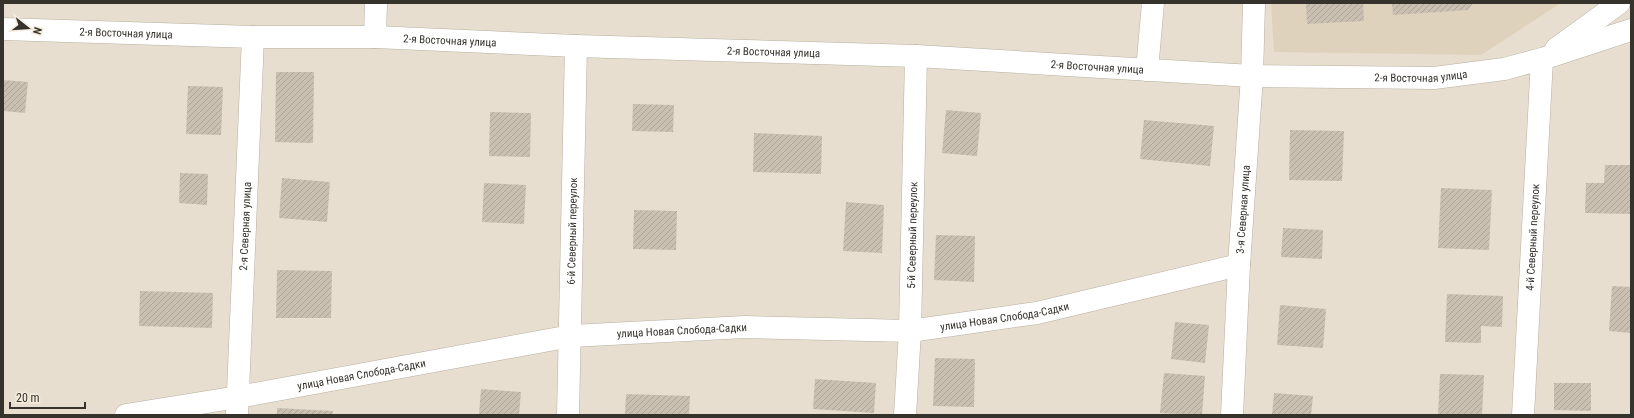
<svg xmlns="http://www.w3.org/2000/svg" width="1634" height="418" viewBox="0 0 1634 418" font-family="'Roboto Condensed',sans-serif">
<defs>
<pattern id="building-hatch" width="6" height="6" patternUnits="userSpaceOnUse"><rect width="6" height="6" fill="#c9c0b1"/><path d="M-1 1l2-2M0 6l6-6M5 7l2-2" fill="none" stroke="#ada599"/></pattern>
</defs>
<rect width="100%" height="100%" fill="#e8decf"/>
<!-- built -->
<path fill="#dfd2bc" d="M 1271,3 L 1561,3 L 1481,55 L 1274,52 Z"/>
<!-- building -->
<g fill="url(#building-hatch)">
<path d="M 1306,3 L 1363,3 L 1364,21 L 1307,24 Z"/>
<path d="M 1392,3 L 1473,3 L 1468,10 L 1393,15 Z"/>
<path d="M 276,72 L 314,72 L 313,143 L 275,142 Z"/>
<path d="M 3,80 L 28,82 L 25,113 L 3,111 Z"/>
<path d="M 188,86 L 223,87 L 221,135 L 186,134 Z"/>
<path d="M 633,104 L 674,105 L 673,132 L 632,131 Z"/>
<path d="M 946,110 L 981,113 L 977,156 L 942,153 Z"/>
<path d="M 490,112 L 531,113 L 530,157 L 489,156 Z"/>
<path d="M 1144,120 L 1214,126 L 1210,166 L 1140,159 Z"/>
<path d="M 1290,130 L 1344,131 L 1342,181 L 1289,180 Z"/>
<path d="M 754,133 L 822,136 L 821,174 L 753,172 Z"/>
<path d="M 1605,165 L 1631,165 L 1631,214 L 1585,213 L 1586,183 L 1604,183 Z"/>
<path d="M 180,173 L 208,174 L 207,205 L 179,203 Z"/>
<path d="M 282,178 L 330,182 L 327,222 L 279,218 Z"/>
<path d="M 484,183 L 526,185 L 524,224 L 482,222 Z"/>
<path d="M 1441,188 L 1492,190 L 1489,250 L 1438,248 Z"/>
<path d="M 846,202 L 884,205 L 882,253 L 843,251 Z"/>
<path d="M 634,210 L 677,211 L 676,250 L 633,249 Z"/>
<path d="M 1283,228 L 1323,230 L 1322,259 L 1281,257 Z"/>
<path d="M 936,235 L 975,236 L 974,282 L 934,280 Z"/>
<path d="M 277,270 L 332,271 L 331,318 L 276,318 Z"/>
<path d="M 1612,286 L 1631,287 L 1631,333 L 1609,331 Z"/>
<path d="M 140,291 L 213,293 L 212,328 L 139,326 Z"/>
<path d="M 1447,294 L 1503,296 L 1502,327 L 1481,326 L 1481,343 L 1445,342 Z"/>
<path d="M 1280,305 L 1326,309 L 1323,348 L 1277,345 Z"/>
<path d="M 1175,322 L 1209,325 L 1205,363 L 1171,359 Z"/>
<path d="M 935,358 L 975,359 L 974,407 L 933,406 Z"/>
<path d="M 1164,373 L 1205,376 L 1202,415 L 1160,413 Z"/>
<path d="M 1440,374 L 1484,375 L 1482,415 L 1438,415 Z"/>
<path d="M 815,379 L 876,383 L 874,413 L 813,409 Z"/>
<path d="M 1554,383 L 1591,383 L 1591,411 L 1554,410 Z"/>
<path d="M 481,389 L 521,392 L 519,415 L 479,415 Z"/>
<path d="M 1274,393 L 1313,396 L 1311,415 L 1272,415 Z"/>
<path d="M 626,394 L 690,396 L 689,415 L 625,415 Z"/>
<path d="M 277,408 L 333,411 L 332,415 L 277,415 Z"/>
</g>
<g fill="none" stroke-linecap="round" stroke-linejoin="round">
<defs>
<g id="minor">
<path id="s1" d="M 3,29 L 253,37 L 375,37 L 576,46 L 916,56 L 1252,76 L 1434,78 L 1504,69 L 1542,59 L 1631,30"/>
<path d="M 375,37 L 376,3"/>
<path d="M 1556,49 L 1619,3"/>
<path d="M 1147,70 L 1153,3"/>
<path id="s2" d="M 126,415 L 238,397 L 571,336 L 745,327 L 910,331 L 1037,313 L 1239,265"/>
<path id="s3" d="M 237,415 L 253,37"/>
<path id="s4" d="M 568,415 L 576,46"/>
<path id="s5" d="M 905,415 L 910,331 L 916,56"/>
<path id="s6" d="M 1232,415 L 1239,265 L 1252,76 L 1254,3"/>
<path id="s7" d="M 1523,415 L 1542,59"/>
</g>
</defs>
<!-- minor casing -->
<use href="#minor" stroke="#b8afa0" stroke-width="23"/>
<!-- minor -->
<use href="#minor" stroke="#fff" stroke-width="22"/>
</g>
<g text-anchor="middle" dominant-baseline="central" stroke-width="4" stroke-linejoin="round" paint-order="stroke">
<!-- street labels -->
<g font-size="11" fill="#36332d" stroke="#f5ecdc">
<text stroke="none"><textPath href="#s1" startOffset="123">2-я Восточная улица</textPath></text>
<text stroke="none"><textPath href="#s1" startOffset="447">2-я Восточная улица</textPath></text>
<text stroke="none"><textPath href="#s1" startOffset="771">2-я Восточная улица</textPath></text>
<text stroke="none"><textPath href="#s1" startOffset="1095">2-я Восточная улица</textPath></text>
<text stroke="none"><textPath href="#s1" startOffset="1419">2-я Восточная улица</textPath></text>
<text stroke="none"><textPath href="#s6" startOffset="206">3-я Северная улица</textPath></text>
<text stroke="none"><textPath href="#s3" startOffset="189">2-я Северная улица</textPath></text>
<text stroke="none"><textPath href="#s4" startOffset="184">6-й Северный переулок</textPath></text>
<text stroke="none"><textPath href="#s5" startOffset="180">5-й Северный переулок</textPath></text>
<text stroke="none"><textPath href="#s7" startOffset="178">4-й Северный переулок</textPath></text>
<text stroke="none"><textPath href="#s2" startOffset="887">улица Новая Слобода-Садки</textPath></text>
<text stroke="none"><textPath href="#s2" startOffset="563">улица Новая Слобода-Садки</textPath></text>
<text stroke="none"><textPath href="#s2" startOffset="239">улица Новая Слобода-Садки</textPath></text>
</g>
</g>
<!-- border -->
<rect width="1634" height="418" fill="none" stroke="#36332d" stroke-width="8"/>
<!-- north arrow -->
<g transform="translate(28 28) rotate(107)" stroke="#f5ecdc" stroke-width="3" paint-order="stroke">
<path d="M0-3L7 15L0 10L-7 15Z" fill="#36332d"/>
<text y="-6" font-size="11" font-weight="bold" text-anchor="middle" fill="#36332d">N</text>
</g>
<!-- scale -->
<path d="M10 402v6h75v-6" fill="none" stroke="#36332d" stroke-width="2"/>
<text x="16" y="402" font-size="12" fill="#36332d" stroke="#f5ecdc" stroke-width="3" paint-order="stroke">20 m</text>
</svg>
